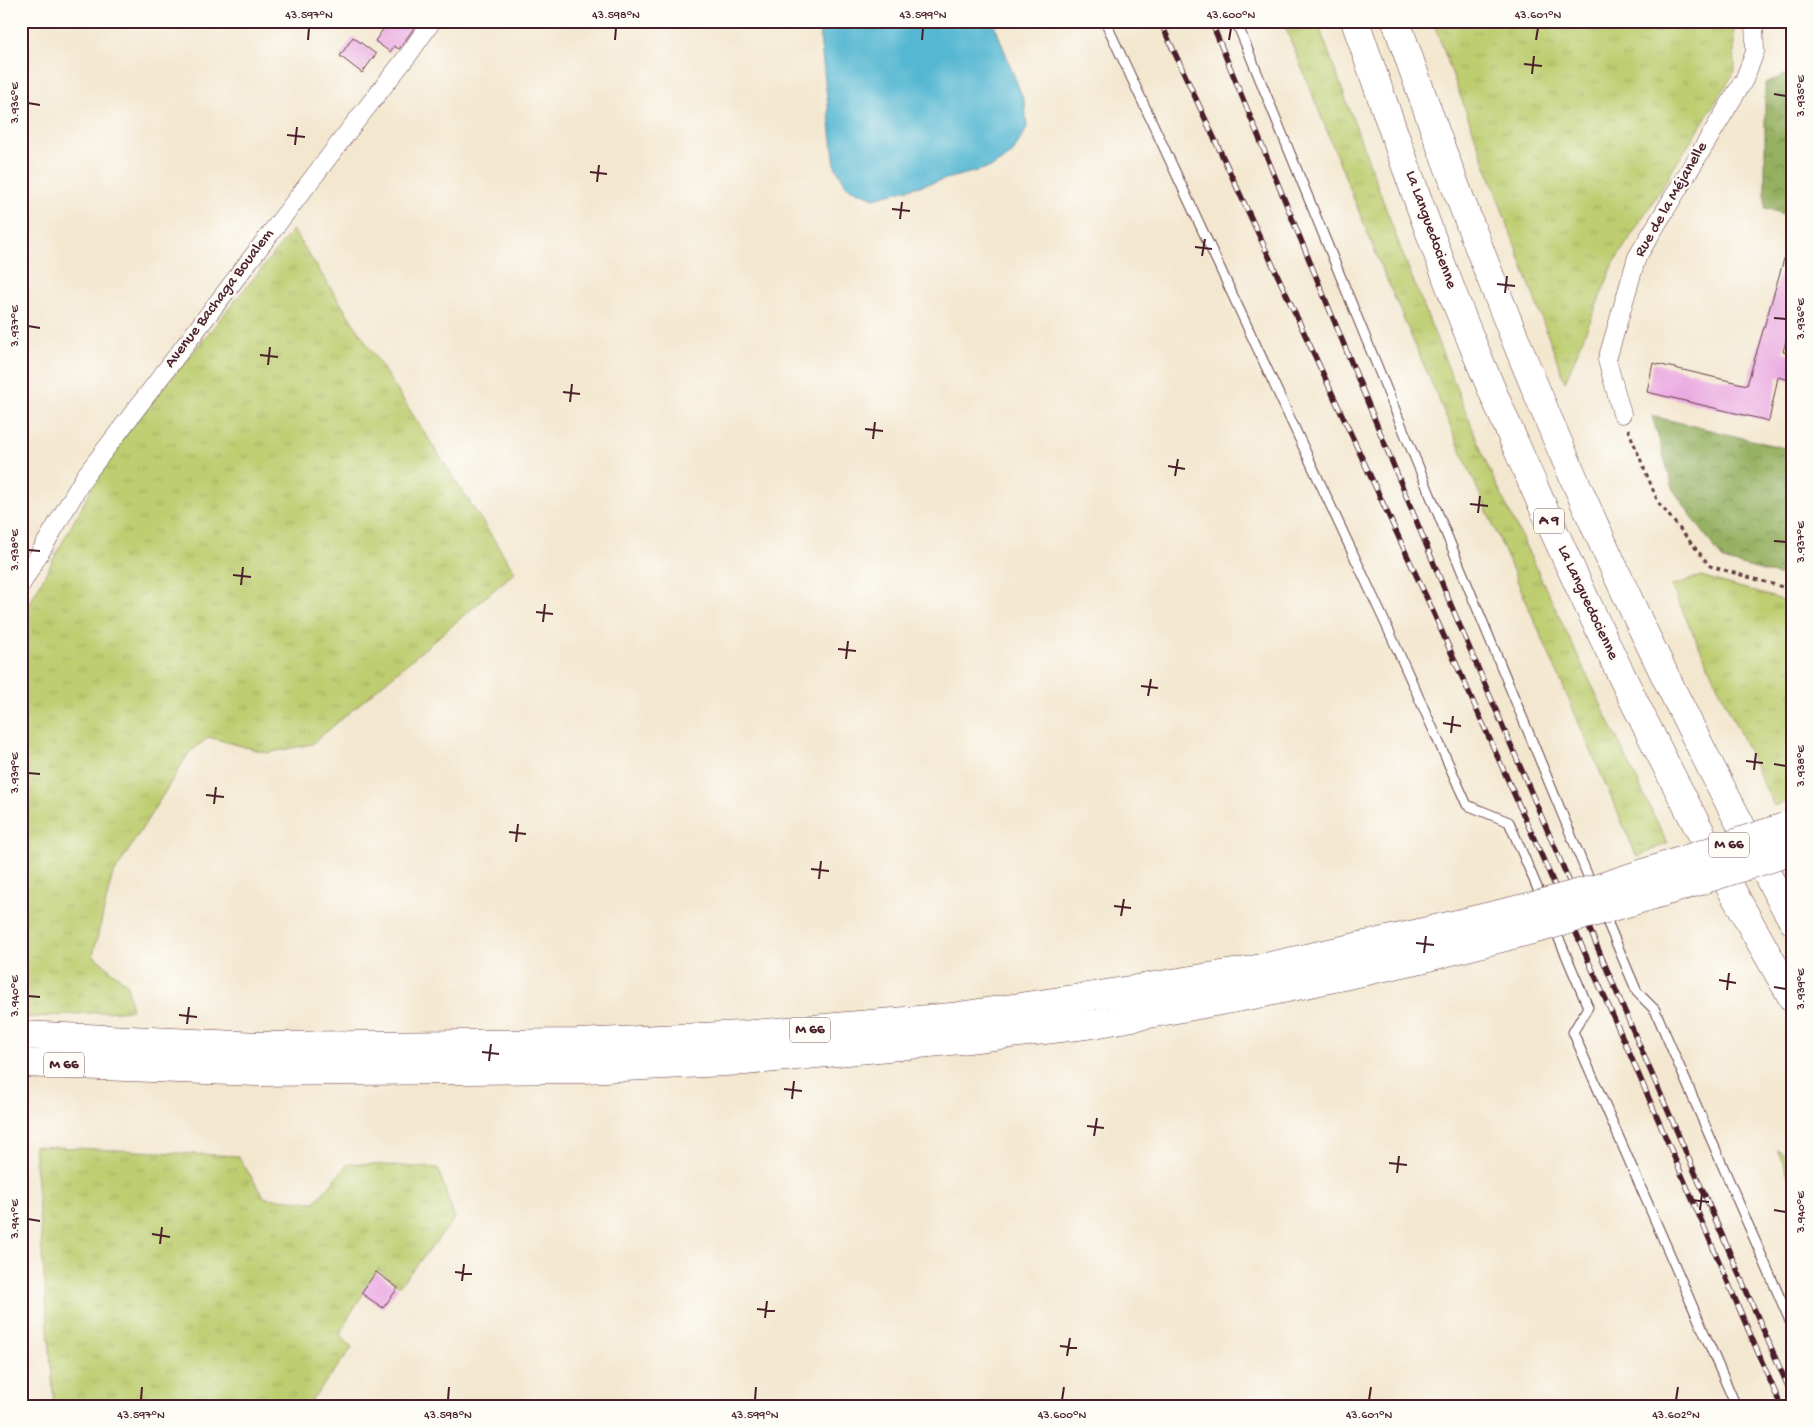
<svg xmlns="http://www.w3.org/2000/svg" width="1814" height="1427" viewBox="0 0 1814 1427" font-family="'Gochi Hand',sans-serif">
<defs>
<pattern id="grass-tufts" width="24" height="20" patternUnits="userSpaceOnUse" patternTransform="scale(1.25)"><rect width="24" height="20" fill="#bdcd70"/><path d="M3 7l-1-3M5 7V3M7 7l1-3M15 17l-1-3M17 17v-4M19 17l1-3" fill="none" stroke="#a4b061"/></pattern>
<pattern id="forest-crowns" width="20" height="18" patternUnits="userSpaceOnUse" patternTransform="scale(1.25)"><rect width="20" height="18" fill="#96b062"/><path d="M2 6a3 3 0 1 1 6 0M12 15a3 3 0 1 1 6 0" fill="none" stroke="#7c8f51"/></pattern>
</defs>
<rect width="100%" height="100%" fill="#fdfcf7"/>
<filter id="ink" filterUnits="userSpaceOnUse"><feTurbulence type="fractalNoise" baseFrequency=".02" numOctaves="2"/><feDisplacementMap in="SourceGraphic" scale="10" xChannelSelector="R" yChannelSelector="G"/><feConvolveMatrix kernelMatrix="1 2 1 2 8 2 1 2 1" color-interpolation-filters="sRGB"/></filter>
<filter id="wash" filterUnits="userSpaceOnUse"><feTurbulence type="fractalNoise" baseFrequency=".0096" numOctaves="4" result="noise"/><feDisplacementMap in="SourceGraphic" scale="20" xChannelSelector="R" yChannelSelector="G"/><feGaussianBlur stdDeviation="1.12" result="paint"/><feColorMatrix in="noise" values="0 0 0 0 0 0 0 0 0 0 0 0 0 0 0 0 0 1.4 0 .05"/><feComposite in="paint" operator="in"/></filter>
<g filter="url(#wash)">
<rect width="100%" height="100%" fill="#f3e7cf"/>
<!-- grass -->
<g fill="url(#grass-tufts)" stroke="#84764e">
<path d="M 1283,21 L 1317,21 L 1403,255 L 1488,467 L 1667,843 L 1637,857 L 1380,264 Z"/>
<path d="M 1433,21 L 1733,21 L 1735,71 L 1614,263 L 1565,382 Z"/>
<path d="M 293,230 L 515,572 L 312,744 L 267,753 L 209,737 L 189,753 L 112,877 L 93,955 L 127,984 L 132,1010 L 21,1018 L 21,619 L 112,451 Z"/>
<path d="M 1701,576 L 1793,603 L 1793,799 L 1774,806 L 1671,586 Z"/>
<path d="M 34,1146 L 238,1156 L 265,1198 L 315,1202 L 349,1163 L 438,1168 L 455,1219 L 399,1286 L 378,1270 L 351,1313 L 340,1334 L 352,1348 L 307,1406 L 54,1406 Z"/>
<path d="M 1777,1149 L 1793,1161 L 1793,1184 Z"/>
</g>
<!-- forest -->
<g fill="url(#forest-crowns)" stroke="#706846">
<path d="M 1793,72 L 1793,217 L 1765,208 L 1765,83 Z"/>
<path d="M 1652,416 L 1793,450 L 1793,579 L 1723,560 L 1674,491 Z"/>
</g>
<!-- water -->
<path fill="#54b7d2" stroke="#4f6b7e" d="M 818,21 L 993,21 L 1025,104 L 1027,128 L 1012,154 L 992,167 L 874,198 L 847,187 L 835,166 Z"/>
<g id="blocks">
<!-- building -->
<g fill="#eaa9e1">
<path d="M 389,21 L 419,21 L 399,49 L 394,46 L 390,52 L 375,41 Z"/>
<path d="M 353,37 L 376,54 L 362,73 L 340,56 Z"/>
<path d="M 1789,242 L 1793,242 L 1793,314 L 1783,352 L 1793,354 L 1793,381 L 1778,377 L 1769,421 L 1647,392 L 1653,363 L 1747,385 Z"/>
<path d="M 376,1272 L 398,1288 L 383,1308 L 361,1293 Z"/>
</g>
</g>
</g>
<g filter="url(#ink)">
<use href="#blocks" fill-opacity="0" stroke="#633d44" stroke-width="1"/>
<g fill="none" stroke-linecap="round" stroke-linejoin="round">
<defs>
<g id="service">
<path d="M 1105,21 L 1389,631 L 1467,805 L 1509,822 L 1543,901"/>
<path d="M 1236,21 L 1398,417 L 1592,886"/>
<path d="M 1604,914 L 1637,992 L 1655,1010 L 1793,1328"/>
<path d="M 1554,927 L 1588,1007 L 1573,1032 L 1736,1406"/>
</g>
<g id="minor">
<path d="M 1622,414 L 1607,360 L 1637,257 L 1744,80 L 1755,52 L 1754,21"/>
<path d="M 21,585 L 85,476 L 350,129 L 409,54 L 432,21"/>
</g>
<g id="trunk">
<path d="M 1598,888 L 1674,863"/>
<path d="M 1606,909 L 1684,886"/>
<path d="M 21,1035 L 260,1046 L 578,1043 L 741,1035 L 952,1017 L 1087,997 L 1252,970 L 1415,934 L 1532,906"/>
<path d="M 21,1063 L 257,1072 L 584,1069 L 745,1061 L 960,1040 L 1094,1024 L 1264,993 L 1380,968 L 1425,958 L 1540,928"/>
</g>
<g id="motorway">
<path d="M 1355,21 C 1389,120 1423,218 1461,315 C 1484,374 1510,432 1535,489 C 1612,663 1697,834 1793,999"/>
<path d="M 1396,21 C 1482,270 1581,512 1700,746 C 1730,805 1760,864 1793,921"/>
</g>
</defs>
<!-- service casing -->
<use href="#service" stroke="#633d44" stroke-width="11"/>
<!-- minor casing -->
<use href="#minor" stroke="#633d44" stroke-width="19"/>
<!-- trunk casing -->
<use href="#trunk" stroke="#633d44" stroke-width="29"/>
<!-- motorway casing -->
<use href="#motorway" stroke="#633d44" stroke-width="29"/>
<!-- path -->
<g stroke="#633d44" stroke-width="3" stroke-dasharray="4 4" stroke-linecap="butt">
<path d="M 1628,429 L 1658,502 L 1710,566 L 1793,590"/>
<path d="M 21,1390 L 23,1406"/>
</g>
<!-- service -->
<use href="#service" stroke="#fff" stroke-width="9"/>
<!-- minor -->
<use href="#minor" stroke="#fff" stroke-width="18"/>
<!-- trunk -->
<use href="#trunk" stroke="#fff" stroke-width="28"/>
<!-- motorway -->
<use href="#motorway" stroke="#fff" stroke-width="28"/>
<defs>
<g id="rail">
<path d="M 1160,21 L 1430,605 L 1629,1052 L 1781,1406"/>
<path d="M 1211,21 L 1448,598 L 1638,1042 L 1793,1398"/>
</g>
</defs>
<!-- rail casing -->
<use href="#rail" stroke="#4a1f2b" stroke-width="5.5"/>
<!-- rail -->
<use href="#rail" stroke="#fdfcf7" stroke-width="4" stroke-dasharray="11" stroke-linecap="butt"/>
<defs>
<g id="trunk-bridge">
<path d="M 1674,863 L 1784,827"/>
<path d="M 1684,886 L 1793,851"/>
<path d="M 1532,906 L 1598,888"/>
<path d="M 1540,928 L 1606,909"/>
</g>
</defs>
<!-- trunk-bridge casing -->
<use href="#trunk-bridge" stroke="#633d44" stroke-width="29" stroke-linecap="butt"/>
<!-- trunk-bridge -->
<use href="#trunk-bridge" stroke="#fff" stroke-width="28"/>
</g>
</g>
<!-- ticks -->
<path fill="none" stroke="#4a1f2b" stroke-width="2" d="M 308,40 L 309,28M 615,40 L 616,28M 922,40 L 923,28M 1229,40 L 1231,28M 1536,40 L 1538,28M 1524,64 L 1542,66M 1532,74 L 1534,56M 1774,94 L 1786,96M 28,103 L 40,105M 287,135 L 305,137M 295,145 L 297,127M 590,172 L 607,174M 597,182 L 599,165M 892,209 L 910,211M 900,219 L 902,202M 1195,247 L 1212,249M 1202,256 L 1205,239M 1497,284 L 1515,286M 1505,293 L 1507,276M 1774,318 L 1786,319M 28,326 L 40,328M 260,355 L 278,357M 268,365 L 270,347M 563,392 L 580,394M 570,402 L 572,384M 865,429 L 883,431M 873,439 L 875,422M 1168,466 L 1185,469M 1175,476 L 1178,459M 1470,504 L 1488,506M 1478,513 L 1480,496M 1774,541 L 1786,542M 28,550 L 40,551M 233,575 L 251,577M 241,585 L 243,567M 536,612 L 553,614M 543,622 L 545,604M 838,649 L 856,651M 846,659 L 848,641M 1141,686 L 1158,688M 1148,696 L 1151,679M 1443,723 L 1461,726M 1451,733 L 1453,716M 1746,761 L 1763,763M 1774,764 L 1786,766M 1754,770 L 1756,753M 28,773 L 40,774M 206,795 L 224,797M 214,804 L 216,787M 509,832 L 526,834M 516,842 L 518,824M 811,869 L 829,871M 819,879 L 821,861M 1114,906 L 1131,908M 1121,916 L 1124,899M 1416,943 L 1434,945M 1424,953 L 1426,936M 1719,980 L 1736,983M 1774,987 L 1786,989M 1727,990 L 1729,973M 28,996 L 40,997M 179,1015 L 197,1017M 187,1024 L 189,1007M 482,1052 L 499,1054M 489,1061 L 491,1044M 784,1089 L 802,1091M 792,1099 L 794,1081M 1087,1126 L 1104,1128M 1094,1136 L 1097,1118M 1389,1163 L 1407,1165M 1397,1173 L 1399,1156M 1692,1200 L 1709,1202M 1700,1210 L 1702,1193M 1774,1210 L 1786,1212M 28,1219 L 40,1221M 152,1234 L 170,1237M 160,1244 L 162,1227M 455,1272 L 472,1274M 462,1281 L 464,1264M 757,1309 L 775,1311M 765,1318 L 767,1301M 1060,1346 L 1077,1348M 1067,1356 L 1070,1338M 141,1400 L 142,1387M 448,1400 L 449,1387M 755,1400 L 756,1387M 1062,1400 L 1064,1387M 1369,1400 L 1371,1387M 1676,1400 L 1678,1387"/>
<g text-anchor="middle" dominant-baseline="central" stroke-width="5" stroke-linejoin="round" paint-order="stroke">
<!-- shield labels -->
<g fill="#fdfcf7" stroke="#806168" stroke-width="1">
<rect x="1534" y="508.5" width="30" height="25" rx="4"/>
<rect x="1709" y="832.5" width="40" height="25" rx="4"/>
<rect x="790" y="1017.5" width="40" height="25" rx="4"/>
<rect x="44" y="1052.5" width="40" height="25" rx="4"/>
</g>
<g font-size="15" font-weight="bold" fill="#4a1f2b">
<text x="1549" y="521">A 9</text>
<text x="1729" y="845">M 66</text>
<text x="810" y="1030">M 66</text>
<text x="64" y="1065">M 66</text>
</g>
<!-- street labels -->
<g font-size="16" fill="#4a1f2b" stroke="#fdfcf7">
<text transform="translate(1672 200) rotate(-60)">Rue de la Méjanelle</text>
<text transform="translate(1430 230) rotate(70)">La Languedocienne</text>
<text transform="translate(220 299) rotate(-53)">Avenue Bachaga Boualem</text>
<text transform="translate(1587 603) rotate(65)">La Languedocienne</text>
</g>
</g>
<!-- margin -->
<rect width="1814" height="1427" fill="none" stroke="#fdfcf7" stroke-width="55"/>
<rect x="28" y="28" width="1758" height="1372" fill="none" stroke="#4a1f2b" stroke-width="2"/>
<g font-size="12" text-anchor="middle" fill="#4a1f2b">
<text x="309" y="18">43.597°N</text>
<text x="616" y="18">43.598°N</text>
<text x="923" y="18">43.599°N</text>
<text x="1231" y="18">43.600°N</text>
<text x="1538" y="18">43.601°N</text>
<text transform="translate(1800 96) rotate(-90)" y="4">3.935°E</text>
<text transform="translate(14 103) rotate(-90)" y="4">3.936°E</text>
<text transform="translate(1800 319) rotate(-90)" y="4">3.936°E</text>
<text transform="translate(14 326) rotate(-90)" y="4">3.937°E</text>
<text transform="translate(1800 542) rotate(-90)" y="4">3.937°E</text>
<text transform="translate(14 550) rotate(-90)" y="4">3.938°E</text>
<text transform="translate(1800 766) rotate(-90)" y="4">3.938°E</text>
<text transform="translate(14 773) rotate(-90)" y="4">3.939°E</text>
<text transform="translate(1800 989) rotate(-90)" y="4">3.939°E</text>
<text transform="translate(14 996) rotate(-90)" y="4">3.940°E</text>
<text transform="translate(1800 1212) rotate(-90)" y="4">3.940°E</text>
<text transform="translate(14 1219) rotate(-90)" y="4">3.941°E</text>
<text x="141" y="1418">43.597°N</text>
<text x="448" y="1418">43.598°N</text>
<text x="755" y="1418">43.599°N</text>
<text x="1062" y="1418">43.600°N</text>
<text x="1369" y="1418">43.601°N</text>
<text x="1676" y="1418">43.602°N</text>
</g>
</svg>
